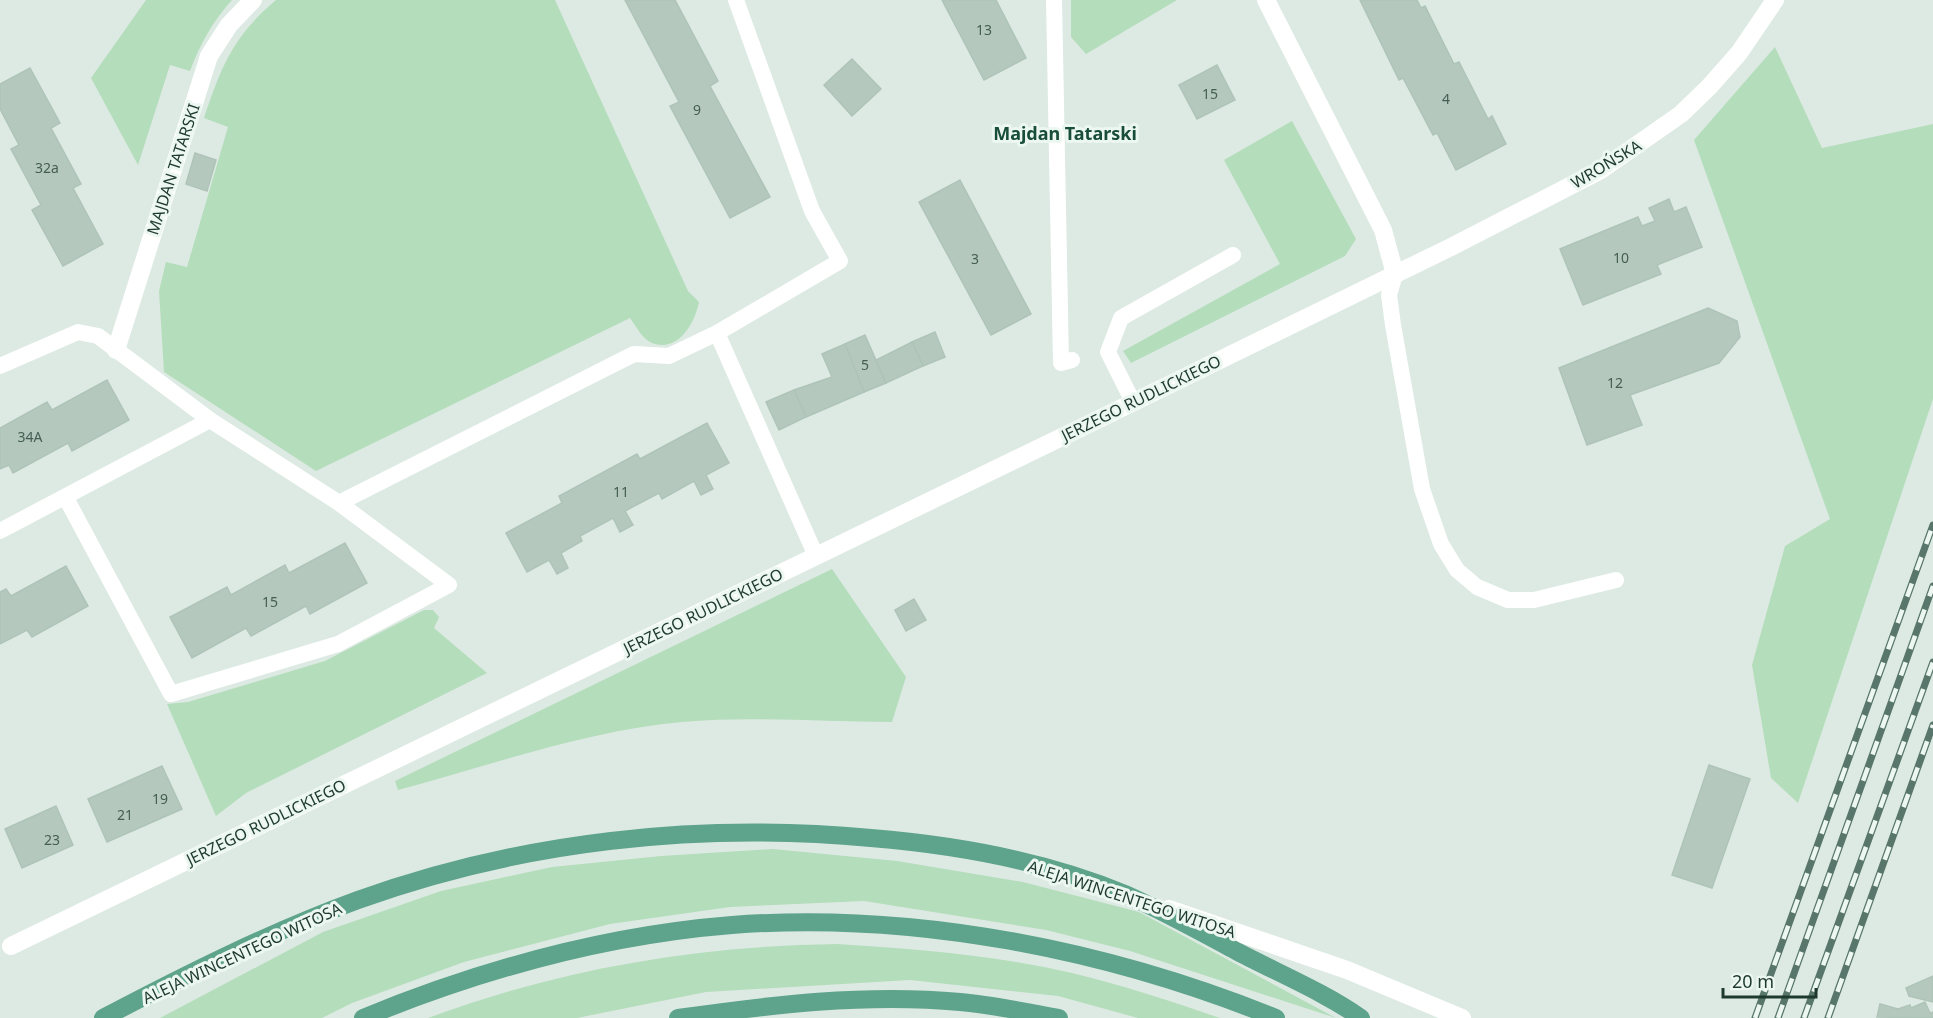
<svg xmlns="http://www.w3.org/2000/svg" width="1933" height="1018" viewBox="0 0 1933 1018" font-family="'Noto Sans',sans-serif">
<rect width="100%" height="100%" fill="#ddeae3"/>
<!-- green -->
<g fill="#b4ddbb">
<path d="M 146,0 L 232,0 C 213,21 200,44 190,71 L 170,65 L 138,165 L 91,78 Z"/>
<path d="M 276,0 L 555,0 L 688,291 L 699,302 C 695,322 679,353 652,343 C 642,339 636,326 630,318 L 316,471 L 164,372 L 159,291 L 166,262 L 187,267 L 228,127 L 204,118 C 221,67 233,36 276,0 Z"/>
<path d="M 1071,0 L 1177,0 L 1086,54 L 1071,37 Z"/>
<path d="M 1775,47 L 1822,148 L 1933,124 L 1933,399 L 1798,803 L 1771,778 L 1752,665 L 1785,546 L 1830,519 L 1694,140 Z"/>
<path d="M 1292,121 L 1356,239 L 1345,256 L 1131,363 L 1123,351 L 1280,264 L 1224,160 Z"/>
<path d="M 832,569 L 906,677 L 892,722 C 822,722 752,716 682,722 C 589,730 488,766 398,790 L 395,781 Z"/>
<path d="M 424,610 L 433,610 L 439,617 L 434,628 L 487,673 L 246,793 L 216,816 L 167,704 L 188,702 L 325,661 Z"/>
<path d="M 773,849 L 897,861 L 1023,882 L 1139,912 L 1336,1018 L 1130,951 L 1046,930 L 864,901 L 730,907 L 610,924 L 464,962 L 352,1003 L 322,1018 L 160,1018 L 323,932 L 441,891 L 552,867 L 661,856 Z"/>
<path d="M 837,944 C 914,949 995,955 1072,973 C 1122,985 1171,1001 1220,1018 L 1138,1018 L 1058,996 L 910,980 L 706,992 L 577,1018 L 428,1018 C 559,969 697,946 837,944 Z"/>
</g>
<!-- building -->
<g fill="#b5c8be" stroke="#afc4b9" stroke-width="1.5">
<path d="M 625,0 L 675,0 L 718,81 L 710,86 L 770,197 L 730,218 L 670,106 L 679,102 Z"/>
<path d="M 942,0 L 996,0 L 1026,58 L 984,80 Z"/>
<path d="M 1360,0 L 1417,0 L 1421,8 L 1425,6 L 1454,64 L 1459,62 L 1488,119 L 1492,116 L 1506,144 L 1456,170 L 1437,133 L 1433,135 L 1403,78 L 1399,80 Z"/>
<path d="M 852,59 L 881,89 L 852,116 L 824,85 Z"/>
<path d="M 1217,65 L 1235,100 L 1197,119 L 1179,85 Z"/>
<path d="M 30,68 L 60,123 L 51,128 L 81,184 L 73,188 L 103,244 L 63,266 L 32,210 L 41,205 L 11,149 L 19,145 L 0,109 L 0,84 Z"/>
<path d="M 195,153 L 216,160 L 207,191 L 186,184 Z"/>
<path d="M 960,180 L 1031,314 L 991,335 L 919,202 Z"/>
<path d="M 1669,199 L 1674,212 L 1686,207 L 1702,247 L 1657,265 L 1661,274 L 1583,305 L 1560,249 L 1638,217 L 1642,226 L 1655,221 L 1649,208 Z"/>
<path d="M 1708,308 L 1737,321 L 1740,337 L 1719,363 L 1630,395 L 1642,425 L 1587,445 L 1559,368 Z"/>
<path d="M 935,332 L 945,357 L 923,366 L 912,342 Z"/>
<path d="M 865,335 L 886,383 L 864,392 L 845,344 Z"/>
<path d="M 912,342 L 923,366 L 886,383 L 876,360 Z"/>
<path d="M 845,344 L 864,392 L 806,417 L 794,390 L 832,377 L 822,354 Z"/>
<path d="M 107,380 L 129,420 L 72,451 L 68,443 L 13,473 L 9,465 L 0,469 L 0,428 L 47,402 L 52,410 Z"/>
<path d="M 794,390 L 806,417 L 779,430 L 766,402 Z"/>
<path d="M 707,423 L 729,463 L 706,475 L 713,489 L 701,495 L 694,481 L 662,499 L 659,493 L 625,511 L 633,525 L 620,532 L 613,518 L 580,536 L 582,541 L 561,553 L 568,568 L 557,574 L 549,560 L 527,572 L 506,533 L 562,503 L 559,496 L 637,454 L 640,459 Z"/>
<path d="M 345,543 L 367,583 L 310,614 L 306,606 L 251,636 L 246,628 L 192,658 L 170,617 L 227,587 L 231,595 L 285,565 L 289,573 Z"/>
<path d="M 66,566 L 88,606 L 32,637 L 27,630 L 0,644 L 0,592 L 6,589 L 11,596 Z"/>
<path d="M 914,599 L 926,620 L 906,631 L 895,610 Z"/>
<path d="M 1709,765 L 1750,779 L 1712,888 L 1672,875 Z"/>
<path d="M 162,766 L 182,809 L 107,842 L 88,799 Z"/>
<path d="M 56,806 L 73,845 L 22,868 L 5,829 Z"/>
<path d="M 1933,976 L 1933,1002 L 1909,996 L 1906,988 Z"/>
<path d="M 1925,1002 L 1930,1013 L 1933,1012 L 1933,1018 L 1877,1017 L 1880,1004 L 1898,1009 L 1910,1005 L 1911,1008 Z"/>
</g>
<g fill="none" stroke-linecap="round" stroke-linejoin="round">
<!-- lane -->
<g stroke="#fff" stroke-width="16">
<path d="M 1054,0 L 1061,363 L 1072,360"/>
<path d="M 1395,274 L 1389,295 L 1393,325 L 1422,489 L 1441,544 L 1457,570 L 1477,587 L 1508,600 L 1534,600 L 1616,580"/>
<path d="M 717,333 L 816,556"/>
<path d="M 0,366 L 78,332 L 98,336 L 210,420 L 0,531"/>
<path d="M 1133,402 L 1108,352 L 1121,318 L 1233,255"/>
<path d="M 66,498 L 171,694 L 338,644 L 449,585 L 339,503 L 210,420"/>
<path d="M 339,503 L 634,354 L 669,356 L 717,333 L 840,261 L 812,211 L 736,0"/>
</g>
<!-- street -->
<g stroke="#fff" stroke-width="18">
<path d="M 1266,0 L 1383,230 L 1395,274"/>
<path d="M 116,350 L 209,56 L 229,25 L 253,0"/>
<path d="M 11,946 L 1095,421 L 1449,248 L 1601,170 L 1681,114 L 1709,87 L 1739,53 L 1775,0"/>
</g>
<!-- secondary -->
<path stroke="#fff" stroke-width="18" d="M 1169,909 L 1347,970 L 1462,1018"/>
<!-- primary -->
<g stroke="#5ea38b" stroke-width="18">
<path d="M 103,1018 C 185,975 270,932 358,900 C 522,841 698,822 871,838 C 956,845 1046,861 1125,894 C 1163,911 1201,932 1238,952 C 1278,973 1324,992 1361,1018"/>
<path d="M 363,1018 C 480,970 606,935 732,925 C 915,911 1108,950 1276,1018"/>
<path d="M 678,1018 C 770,1005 866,993 960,1002 C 993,1005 1026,1012 1059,1018"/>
</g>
<defs>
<g id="rail">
<path d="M 1755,1018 L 1933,525"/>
<path d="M 1778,1018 L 1933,586"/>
<path d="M 1804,1018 L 1933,662"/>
<path d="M 1828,1018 L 1933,725"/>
</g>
</defs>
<!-- rail casing -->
<use href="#rail" stroke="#58766b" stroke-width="7"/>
<!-- rail -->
<use href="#rail" stroke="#edf7f1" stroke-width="4.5" stroke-dasharray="14" stroke-linecap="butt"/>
</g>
<g text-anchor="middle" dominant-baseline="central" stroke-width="6" stroke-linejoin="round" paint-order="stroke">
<!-- number labels -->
<g font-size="14" fill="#445e54">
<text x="984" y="29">13</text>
<text x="1210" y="93">15</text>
<text x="1446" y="98">4</text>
<text x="697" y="109">9</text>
<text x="47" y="167">32a</text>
<text x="1621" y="257">10</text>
<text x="975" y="258">3</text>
<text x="865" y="364">5</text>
<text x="1615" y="382">12</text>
<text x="30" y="436">34A</text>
<text x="621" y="491">11</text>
<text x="270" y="601">15</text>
<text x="160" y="798">19</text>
<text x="125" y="814">21</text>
<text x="52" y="839">23</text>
</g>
<!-- street labels -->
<g font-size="16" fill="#1e3a30" stroke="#edf7f1">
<text transform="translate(1606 164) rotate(-31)">WROŃSKA</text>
<text transform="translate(173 169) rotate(-72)">MAJDAN TATARSKI</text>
<text transform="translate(1141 398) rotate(-26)">JERZEGO RUDLICKIEGO</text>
<text transform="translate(703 611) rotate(-26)">JERZEGO RUDLICKIEGO</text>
<text transform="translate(266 822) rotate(-26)">JERZEGO RUDLICKIEGO</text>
<text transform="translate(1132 899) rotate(18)">ALEJA WINCENTEGO WITOSA</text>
<text transform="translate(242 953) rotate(-25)">ALEJA WINCENTEGO WITOSA</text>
</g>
<!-- neighbourhood labels -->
<g font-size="18" font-weight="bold" fill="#194d3b" stroke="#edf7f1">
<text x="1065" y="133">Majdan Tatarski</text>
</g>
</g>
<!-- scale -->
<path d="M1723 988v9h93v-9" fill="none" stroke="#1e3a30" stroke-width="3"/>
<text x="1732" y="988" font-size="18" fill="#1e3a30" stroke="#edf7f1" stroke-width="4.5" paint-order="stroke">20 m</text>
</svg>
